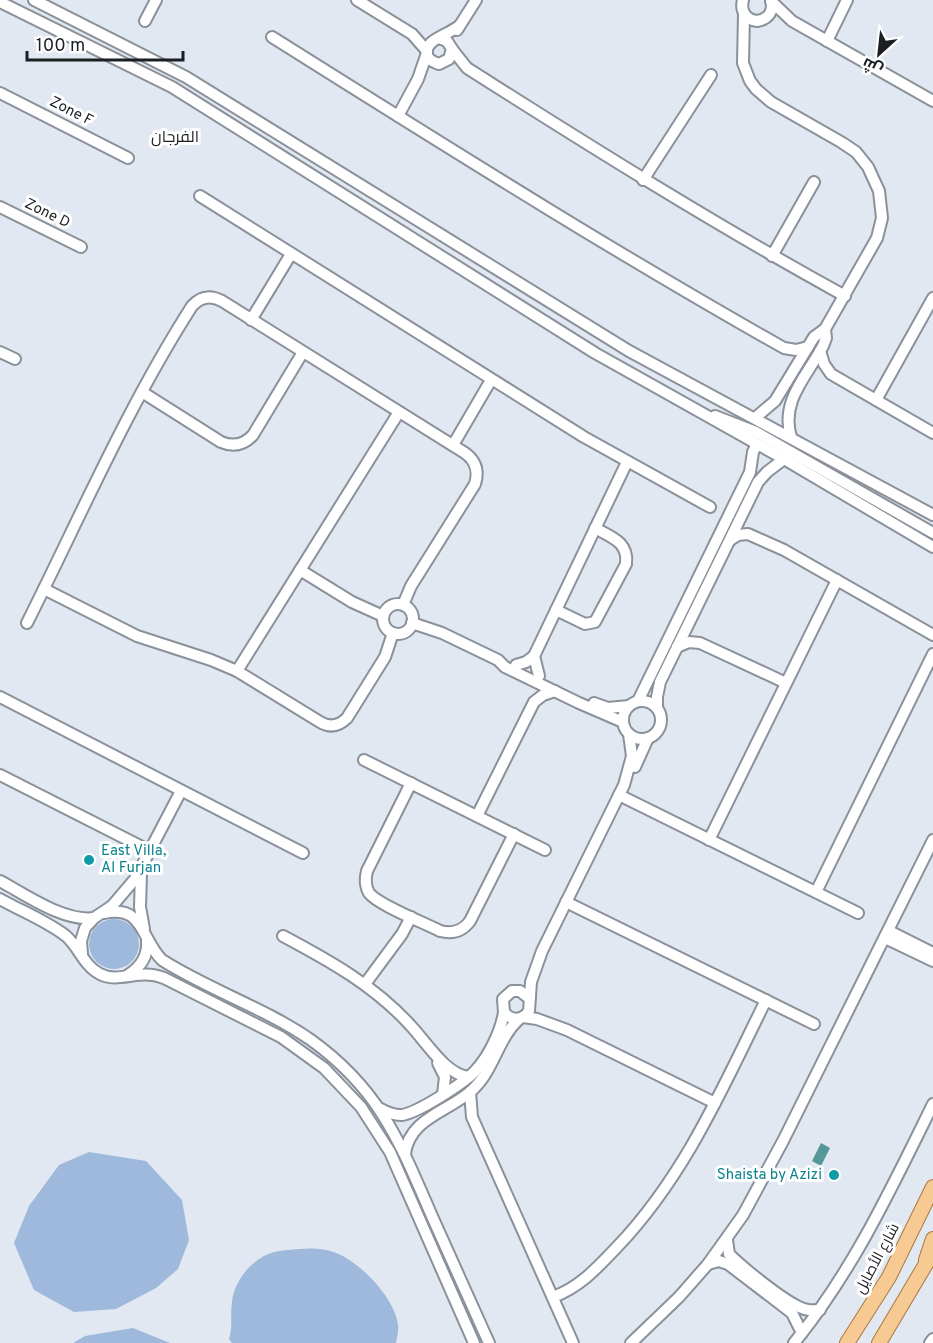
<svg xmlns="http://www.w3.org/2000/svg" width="933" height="1343" viewBox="0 0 933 1343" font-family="Overpass,Cairo,sans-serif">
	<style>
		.green { fill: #9eb9db }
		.water { fill: #559899 }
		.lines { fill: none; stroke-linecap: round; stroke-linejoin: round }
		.minor-casing { stroke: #8a919a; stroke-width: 14 }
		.major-casing { stroke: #a7773d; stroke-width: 16 }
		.minor { stroke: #fff; stroke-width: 10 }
		.major { stroke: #f7ca94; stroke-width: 14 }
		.culture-dot { fill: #0f9aa8; stroke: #fff; stroke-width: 2 }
		.labels { text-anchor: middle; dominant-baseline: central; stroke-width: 6; stroke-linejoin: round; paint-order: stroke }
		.street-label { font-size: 15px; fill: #1c1f22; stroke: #fff }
		.culture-label { font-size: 15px; fill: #0d838f; stroke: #fff; text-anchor: start }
		.neighbourhood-label { font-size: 16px; fill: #1c1f22; stroke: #fff }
	</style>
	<rect width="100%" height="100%" fill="#e1e8f2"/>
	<g class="green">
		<circle cx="114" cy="944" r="25"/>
		<path d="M89,1152l57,9 36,39 7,40 -11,29 -22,19 -40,21 -42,3 -40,-22 -20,-47 15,-37 30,-41z"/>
		<path d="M299,1249c13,-1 25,-1 37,4 24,9 59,45 62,72 1,5 -1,12 -2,18h-164l-3,-4c4,-12 1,-24 3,-37 2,-21 19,-42 39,-49 9,-3 19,-3 28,-4z"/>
		<path d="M133,1328l37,15h-97l12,-7z"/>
	</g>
	<path class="water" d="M821,1143l9,5 -9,18 -9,-5z"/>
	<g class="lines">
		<defs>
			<g id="minor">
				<path d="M34,0l152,77 443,274 304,164"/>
				<path d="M357,0l55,34 15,17"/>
				<path d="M743,0c-3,11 3,20 14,21 12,-2 17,-10 14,-21"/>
				<path d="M771,1l21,20 141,80"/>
				<path d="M0,2l172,85 423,266 189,106 149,88"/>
				<path d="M744,14l-1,49 7,18 6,8 15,13 70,40 15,10 12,15 11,24 3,27 -5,20 -52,91 1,9 -3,8c-16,30 -43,55 -32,91"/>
				<path d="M145,21l11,-21"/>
				<path d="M457,30l19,-30"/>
				<path d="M272,37c169,106 338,213 512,311l12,2 12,-3"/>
				<path d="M439,38l8,3 5,8 -3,10 -10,5c-5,-2 -10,-3 -12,-9 -4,-15 21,-20 32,-29"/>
				<path d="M827,41l20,-41"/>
				<path d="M452,49l15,19c124,79 249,157 378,228"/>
				<path d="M0,93l128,65"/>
				<path d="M398,116l20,-37 9,-26"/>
				<path d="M643,180l68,-105"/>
				<path d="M200,196l384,241 126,70"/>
				<path d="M0,207l81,40"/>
				<path d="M772,256l42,-74"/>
				<path d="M251,320l40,-66"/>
				<path d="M820,351l4,13 7,10 102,59"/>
				<path d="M0,352l15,7"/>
				<path d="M142,392l79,50c12,5 23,3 32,-7l50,-83"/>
				<path d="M876,400l57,-102"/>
				<path d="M715,416l41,16 177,101"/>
				<path d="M755,418l20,-17 39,-64 11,-8"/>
				<path d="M453,445l38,-65"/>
				<path d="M730,540l8,-5 10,-1 36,16 149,85"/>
				<path d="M300,570l52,32 31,14"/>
				<path d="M44,589l93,47 74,24 26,11 83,51c10,6 19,4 27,-4l38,-61 8,-24"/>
				<circle cx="398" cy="619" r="15"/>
				<path d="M556,610l29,14 10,-2 31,-58c3,-22 -15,-27 -31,-36"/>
				<path d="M27,623c53,-106 101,-217 165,-317 9,-10 19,-11 30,-5l243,152c11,8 14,18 10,31l-64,102 -8,19"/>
				<path d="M412,623l30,10 56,27 7,7 74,36 44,19"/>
				<path d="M677,647l12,-5 11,1 86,40"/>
				<path d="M534,656l5,20"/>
				<path d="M516,665l10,-3 8,-6 93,-194"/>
				<path d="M237,671l162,-259"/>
				<path d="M0,697l303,156"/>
				<circle cx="642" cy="720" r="19"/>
				<path d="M638,701l112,-229 3,-20 4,-8"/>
				<path d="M594,703l14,5 21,-2"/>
				<path d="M657,708v-11l3,-15 98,-200 9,-10 17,-13"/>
				<path d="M364,760l181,90"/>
				<path d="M635,767l13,-29"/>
				<path d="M0,775l150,76"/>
				<path d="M411,783l-44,88c-2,8 -2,15 2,22 9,12 56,30 71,38 12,3 22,1 30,-10l44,-87"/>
				<path d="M619,795l239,118"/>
				<path d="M477,816l57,-114 9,-7 12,-4"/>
				<path d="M709,840l128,-260"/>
				<path d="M141,873l-1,34 4,22"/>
				<path d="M0,881c26,14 64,41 94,37"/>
				<path d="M816,892l117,-238"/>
				<path d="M0,899c21,12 47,22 66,37 13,11 18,30 34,38 19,10 39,-6 64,4l117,59 43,31 37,39 29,45 84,191"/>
				<path d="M566,902l248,122"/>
				<path d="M104,913c40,-9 37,27 58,47 47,30 103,48 149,80 68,49 88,100 120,174 19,43 39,86 58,129"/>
				<path d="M889,931l44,22"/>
				<path d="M283,936c47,25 92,50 128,90 16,17 35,49 58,51"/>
				<path d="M885,938l48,23"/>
				<path d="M82,954l-1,-13 4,-13 9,-10 18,-12 23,-27 46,-88"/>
				<path d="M128,975c13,-8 20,-19 19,-34"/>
				<path d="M365,984l37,-50 9,-17"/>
				<path d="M530,999l-10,-8h-8l-9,8 1,13c7,9 18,9 25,-1l2,-29 11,-31 82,-166 8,-29 -3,-22"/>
				<path d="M523,1017l14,2 30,11 148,73"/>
				<path d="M438,1063l7,14 -2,17"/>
				<path d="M470,1092l2,25 101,226"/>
				<path d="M379,1108c7,4 14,7 22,7 15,-1 65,-33 75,-45 13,-14 25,-39 28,-58"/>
				<path d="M405,1154c4,-35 42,-42 65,-62 24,-20 27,-53 49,-73"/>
				<path d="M727,1240l2,14c14,14 50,43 68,52 7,4 15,5 23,4"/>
				<path d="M708,1264l11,-3 9,3 64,49 10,20"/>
				<path d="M553,1297c27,-10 44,-29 64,-50 68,-71 106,-160 149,-247"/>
				<path d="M631,1343l48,-46 29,-33 35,-49 40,-74 150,-301"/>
				<path d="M794,1343c59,-72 98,-156 139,-239"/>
				<path d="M930,1343l3,-4"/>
			</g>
			<g id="major">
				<path d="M926,1260l7,-21"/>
				<path d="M847,1343l42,-66 44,-90"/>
				<path d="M879,1343l54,-91"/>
			</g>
		</defs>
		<use href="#minor" class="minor-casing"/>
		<use href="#major" class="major-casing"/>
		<use href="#minor" class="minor"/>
		<use href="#major" class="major"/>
	</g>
	<g class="culture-dot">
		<circle cx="89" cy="860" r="6"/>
		<circle cx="834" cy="1175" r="6"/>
	</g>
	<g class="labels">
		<g class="street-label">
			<text transform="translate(71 112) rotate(27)">Zone F</text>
			<text transform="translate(47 214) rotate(26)">Zone D</text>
			<text transform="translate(878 1259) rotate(-62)">شارع الأصايل</text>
		</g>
		<g class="culture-label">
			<text x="101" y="851">East Villa,<tspan x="101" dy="17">Al Furjan</tspan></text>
			<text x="822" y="1175" text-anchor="end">Shaista by Azizi</text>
		</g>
		<g class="neighbourhood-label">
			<text x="175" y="138">الفرجان</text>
		</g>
	</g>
	<g transform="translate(879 54) rotate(207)" stroke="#ffffff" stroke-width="4.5" paint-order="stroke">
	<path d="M0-4.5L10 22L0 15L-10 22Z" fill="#1c1f22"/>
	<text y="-9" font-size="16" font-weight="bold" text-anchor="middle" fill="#1c1f22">ش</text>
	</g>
	<path d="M27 51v9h156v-9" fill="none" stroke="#1c1f22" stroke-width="3"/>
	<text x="36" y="51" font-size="18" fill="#1c1f22" stroke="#ffffff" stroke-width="4.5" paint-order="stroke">100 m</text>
</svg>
